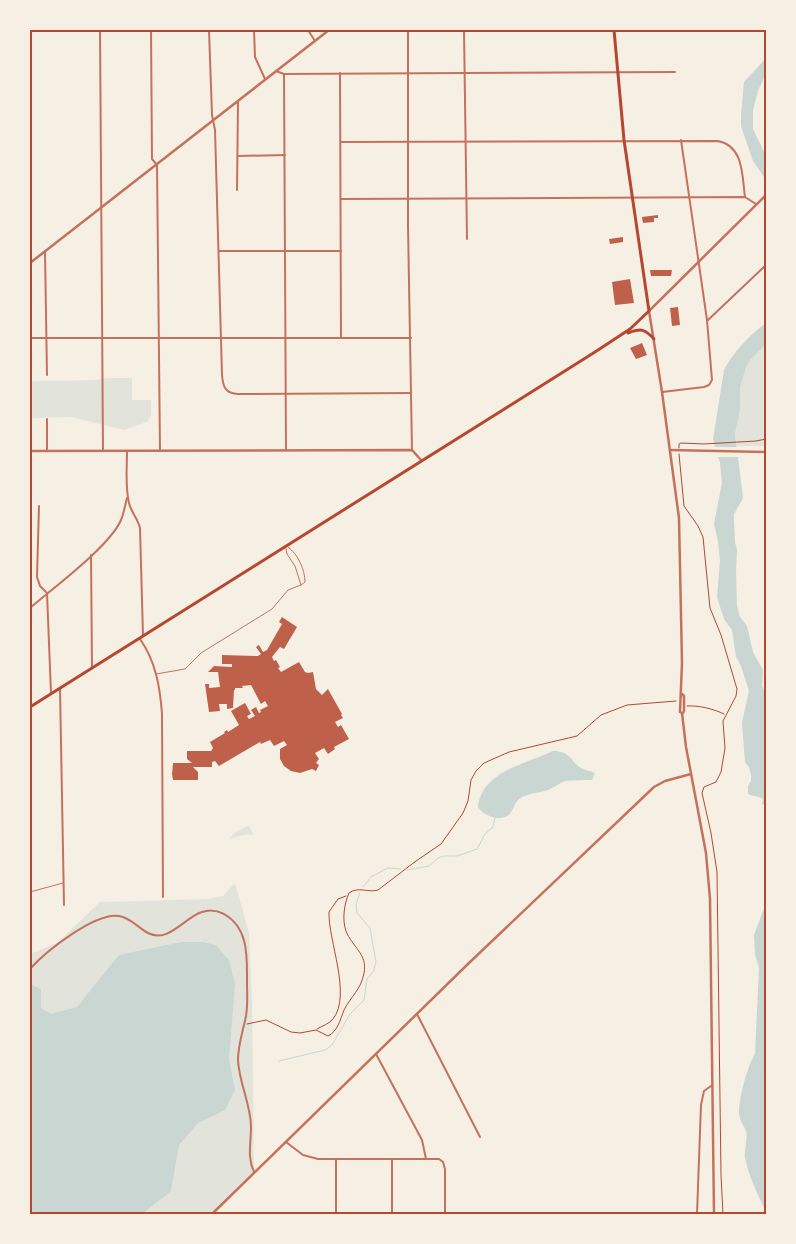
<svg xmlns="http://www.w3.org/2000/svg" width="796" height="1244" viewBox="0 0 796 1244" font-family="'Archivo Narrow',sans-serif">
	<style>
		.green { fill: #e2e4dc }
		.water { fill: #c9d6d2 }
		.pier { fill: #f6efe4 }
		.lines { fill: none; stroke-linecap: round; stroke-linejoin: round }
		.stream { stroke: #c9d6d2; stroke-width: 1 }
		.building { fill: #bf614a }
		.path { stroke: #b5482f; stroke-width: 1 }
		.service { stroke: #c5725c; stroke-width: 1 }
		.minor { stroke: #c5725c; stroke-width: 2 }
		.tertiary { stroke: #c5725c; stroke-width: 2.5 }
		.primary { stroke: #b5482f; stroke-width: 3 }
		.neatline { fill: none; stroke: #b5482f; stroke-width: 2 }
	</style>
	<rect width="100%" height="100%" fill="#f6efe4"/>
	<g class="green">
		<path d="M766,344v102h-29l-2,-12 5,-24v-22l6,-21 5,-8z"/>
		<path d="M106,378h26v22h19v15l-4,7 -23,8 -53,-13 -41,1v-37l67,-1z"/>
		<path d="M247,826l3,1 3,8 -6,-1 -17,5 3,-5z"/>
		<path d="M235,883l14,50 3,71 2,168 -42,42h-182v-260l27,-11 43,-41 107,-3 16,-3z"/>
	</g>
	<g class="water">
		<path d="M766,58v15l-8,18 -5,19v19l13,27v24l-13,-19 -12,-35v-11l3,-33z"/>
		<path d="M766,323v21l-15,15 -5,8 -6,21v22l-5,24 8,64 -9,16v7l1,21 2,8 -1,21 1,34 3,12 7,9 6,26 10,18 -1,16 4,8v112l-4,-2 1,-5c-4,-3 -10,-3 -15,-5v-8l3,-5v-6l-2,-8 -4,-5 -3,-40 7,-31 -8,-25 -5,-9 -4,-27 -8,-11 -7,-22 3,-36 -2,-20 -4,-17 8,-41 -2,-20 -7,-23 11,-70c10,-19 25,-34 42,-47z"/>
		<path d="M553,751c19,0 17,12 30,18 4,2 8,2 12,4l-3,7c-9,0 -18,0 -27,1 -6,2 -11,7 -17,9 -9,3 -18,3 -26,7 -9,5 -8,17 -17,20 -10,3 -22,-2 -27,-10 4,-36 48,-43 75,-56z"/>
		<path d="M766,903v309c-8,-17 -17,-35 -21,-54 -1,-8 3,-19 1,-27 -2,-6 -6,-9 -7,-18 0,-15 8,-46 16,-59l4,-86 -4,-14 -1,-19z"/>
		<path d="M181,942h22l13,3 13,15 6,24 -6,75 6,31 -10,20 -27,13 -19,22 -8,46 -29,23h-99l-12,-3 -1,-1v-226l11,5v19l10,6 26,-7 42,-52z"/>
	</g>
	<path class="pier" d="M712,447h28v10h-25z"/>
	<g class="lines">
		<g class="stream">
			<path d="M407,870l22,-4 9,-8 6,-2h13l20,-7 8,-15 8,-7 2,-10"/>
			<path d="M363,887l8,-10 17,-9 13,1"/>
			<path d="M279,1061l46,-11 7,-5 18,-31 14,-14 3,-21 7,-9 2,-8 -6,-34 -13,-15 -1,-9 4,-12"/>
		</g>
	</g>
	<g class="building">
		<path d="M658,215v3h-4v4l-11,1 -1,-6z"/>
		<path d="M623,237v5l-13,2 -1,-5z"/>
		<path d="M650,270h22l-1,6h-20z"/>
		<path d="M630,279l4,24 -19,2 -3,-23z"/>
		<path d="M678,307l2,18 -8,1 -2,-18z"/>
		<path d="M642,343l5,12 -11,4 -6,-11z"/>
		<path d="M282,617l15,10 -13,22 -4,-2 -8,10 2,4 2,-1 4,7 -2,1 3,4 18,-10 6,10 3,1 5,-1 3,17 6,6 6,-6 14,25 -1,1 2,3 -8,4 3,5 3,-2 8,14 -15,8 1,2 -7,5 -4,-6 -9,5 4,6 -3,4 3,2 -3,6 -4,-2 -12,4 -9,-2 -7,-5 -4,-7v-10l7,-4 -3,-4 -10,5 -4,-6 -9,4 -1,-2 -41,24 -4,-5 -3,1v5h-19l5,5v8h-25l-1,-6 1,-11h19l-5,-4v-8h24l2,-3 -3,-6 15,-9 -1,-1 3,-2 1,2 11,-7 -8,-14 14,-8 6,11 -4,2 2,3 6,-3 -4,-6 5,-3 3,6 2,-1 -1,-2 8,-4 -3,-5 -4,3 -10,-19 -9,1 1,2h-8v2h-1l-1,18 -6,1v-5h-8l1,7 -11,1 -4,-28h4v4l11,-1 -2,-15h-10l6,-6 18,1v-3h-10v-9l36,1 3,-2 -5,-7 3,-2 4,7 4,-2 15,-26 -3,-2z"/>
	</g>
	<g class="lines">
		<g class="path">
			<path d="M679,448v-4l2,-1 23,1 52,-3 10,-2"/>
			<path d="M679,454l5,52 14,20 5,11 7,71 11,27 16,54 -1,7 -13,25 2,27 -4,24 -5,10 -12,5 -2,6 9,40 6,39 4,303 2,39"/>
			<path d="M687,706c11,-1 27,3 37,8"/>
			<path d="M247,1024l19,-4 25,12 9,1 16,-3 12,6c10,-5 12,-16 16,-26 7,-14 17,-20 20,-37 4,-19 -12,-26 -18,-42 -4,-11 -2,-27 3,-38 9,-7 19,0 29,-3l38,-29 25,-17 22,-31 5,-12 3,-21 5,-9 8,-8 25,-11 68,-16 24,-21 26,-10 49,-4"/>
			<path d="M317,1029c5,-3 12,-5 16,-10 19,-24 -5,-79 -4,-107l9,-13 8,-3"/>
		</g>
		<g class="service">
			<path d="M286,548l1,6 8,12 6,19"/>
			<path d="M156,674l29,-5 16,-16 71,-44 16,-19 13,-5 4,-3c0,-12 -7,-28 -17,-35"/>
			<path d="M30,892l33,-9"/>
		</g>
		<g class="minor">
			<path d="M100,30l3,420"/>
			<path d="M151,30l1,129 5,6 3,286"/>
			<path d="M209,30l3,85 3,15 7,245c1,12 3,18 16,19l173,-1"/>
			<path d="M254,30l1,27 10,22"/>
			<path d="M308,30l7,11"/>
			<path d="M408,30v196l4,224"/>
			<path d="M464,30l3,209"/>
			<path d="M276,71l8,3 391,-2"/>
			<path d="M340,73l1,265"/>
			<path d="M284,74l2,375"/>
			<path d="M341,142l377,-1c26,5 24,35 27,56"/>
			<path d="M238,156l47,-1"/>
			<path d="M237,190l1,-88"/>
			<path d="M341,199l404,-2 11,7"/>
			<path d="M219,251h122"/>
			<path d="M45,252l2,123"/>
			<path d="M708,320l58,-55"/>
			<path d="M30,338h381"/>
			<path d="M662,392l42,-5 5,-2 3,-5 -5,-60 -26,-180"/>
			<path d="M47,451v-32"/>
			<path d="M127,451c0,17 -2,36 2,52 2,9 9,16 11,25l3,108"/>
			<path d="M39,506l-2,71 3,9 7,7 4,100"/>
			<path d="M91,555l1,113"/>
			<path d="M30,608c23,-20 80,-62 91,-88 3,-7 4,-15 6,-22"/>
			<path d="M140,639c16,23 20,48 22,75l1,183"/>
			<path d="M60,689l4,216"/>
			<path d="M30,969c15,-17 65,-57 89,-53 12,2 18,11 29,17 28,14 44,-36 76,-19 25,14 23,43 23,68 0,11 1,22 -1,34 -3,15 -8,29 -8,44 1,23 13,45 13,67 0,17 -4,30 3,45"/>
			<path d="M417,1014l63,123"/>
			<path d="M376,1054l46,86 4,19"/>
			<path d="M286,1142l17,13 15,4h121l4,3 2,7v45"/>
			<path d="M336,1159v55"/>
			<path d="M392,1214v-54"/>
			<path d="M697,1214l4,-109 3,-14 7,-5"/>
		</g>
		<g class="tertiary">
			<path d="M30,263l299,-233"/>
			<path d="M670,450l96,2"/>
			<path d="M30,451l382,-1 9,10"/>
			<path d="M682,694l2,2v15l-1,2"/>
			<path d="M212,1214l258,-252 184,-175 11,-6 26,-7"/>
			<path d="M714,1214l-4,-315 -4,-46 -20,-106 -4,-34 -2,-1 2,-49 -3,-145 -17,-126 -13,-81 117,-116"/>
		</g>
		<g class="primary">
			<path d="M628,333c13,-5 17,-4 26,6"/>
			<path d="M30,707l565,-355 35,-23 19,-18 -25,-171 -10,-110"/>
		</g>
	</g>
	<rect width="796" height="1244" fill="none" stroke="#f6efe4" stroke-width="62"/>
	<rect x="31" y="31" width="734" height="1182" class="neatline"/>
</svg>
